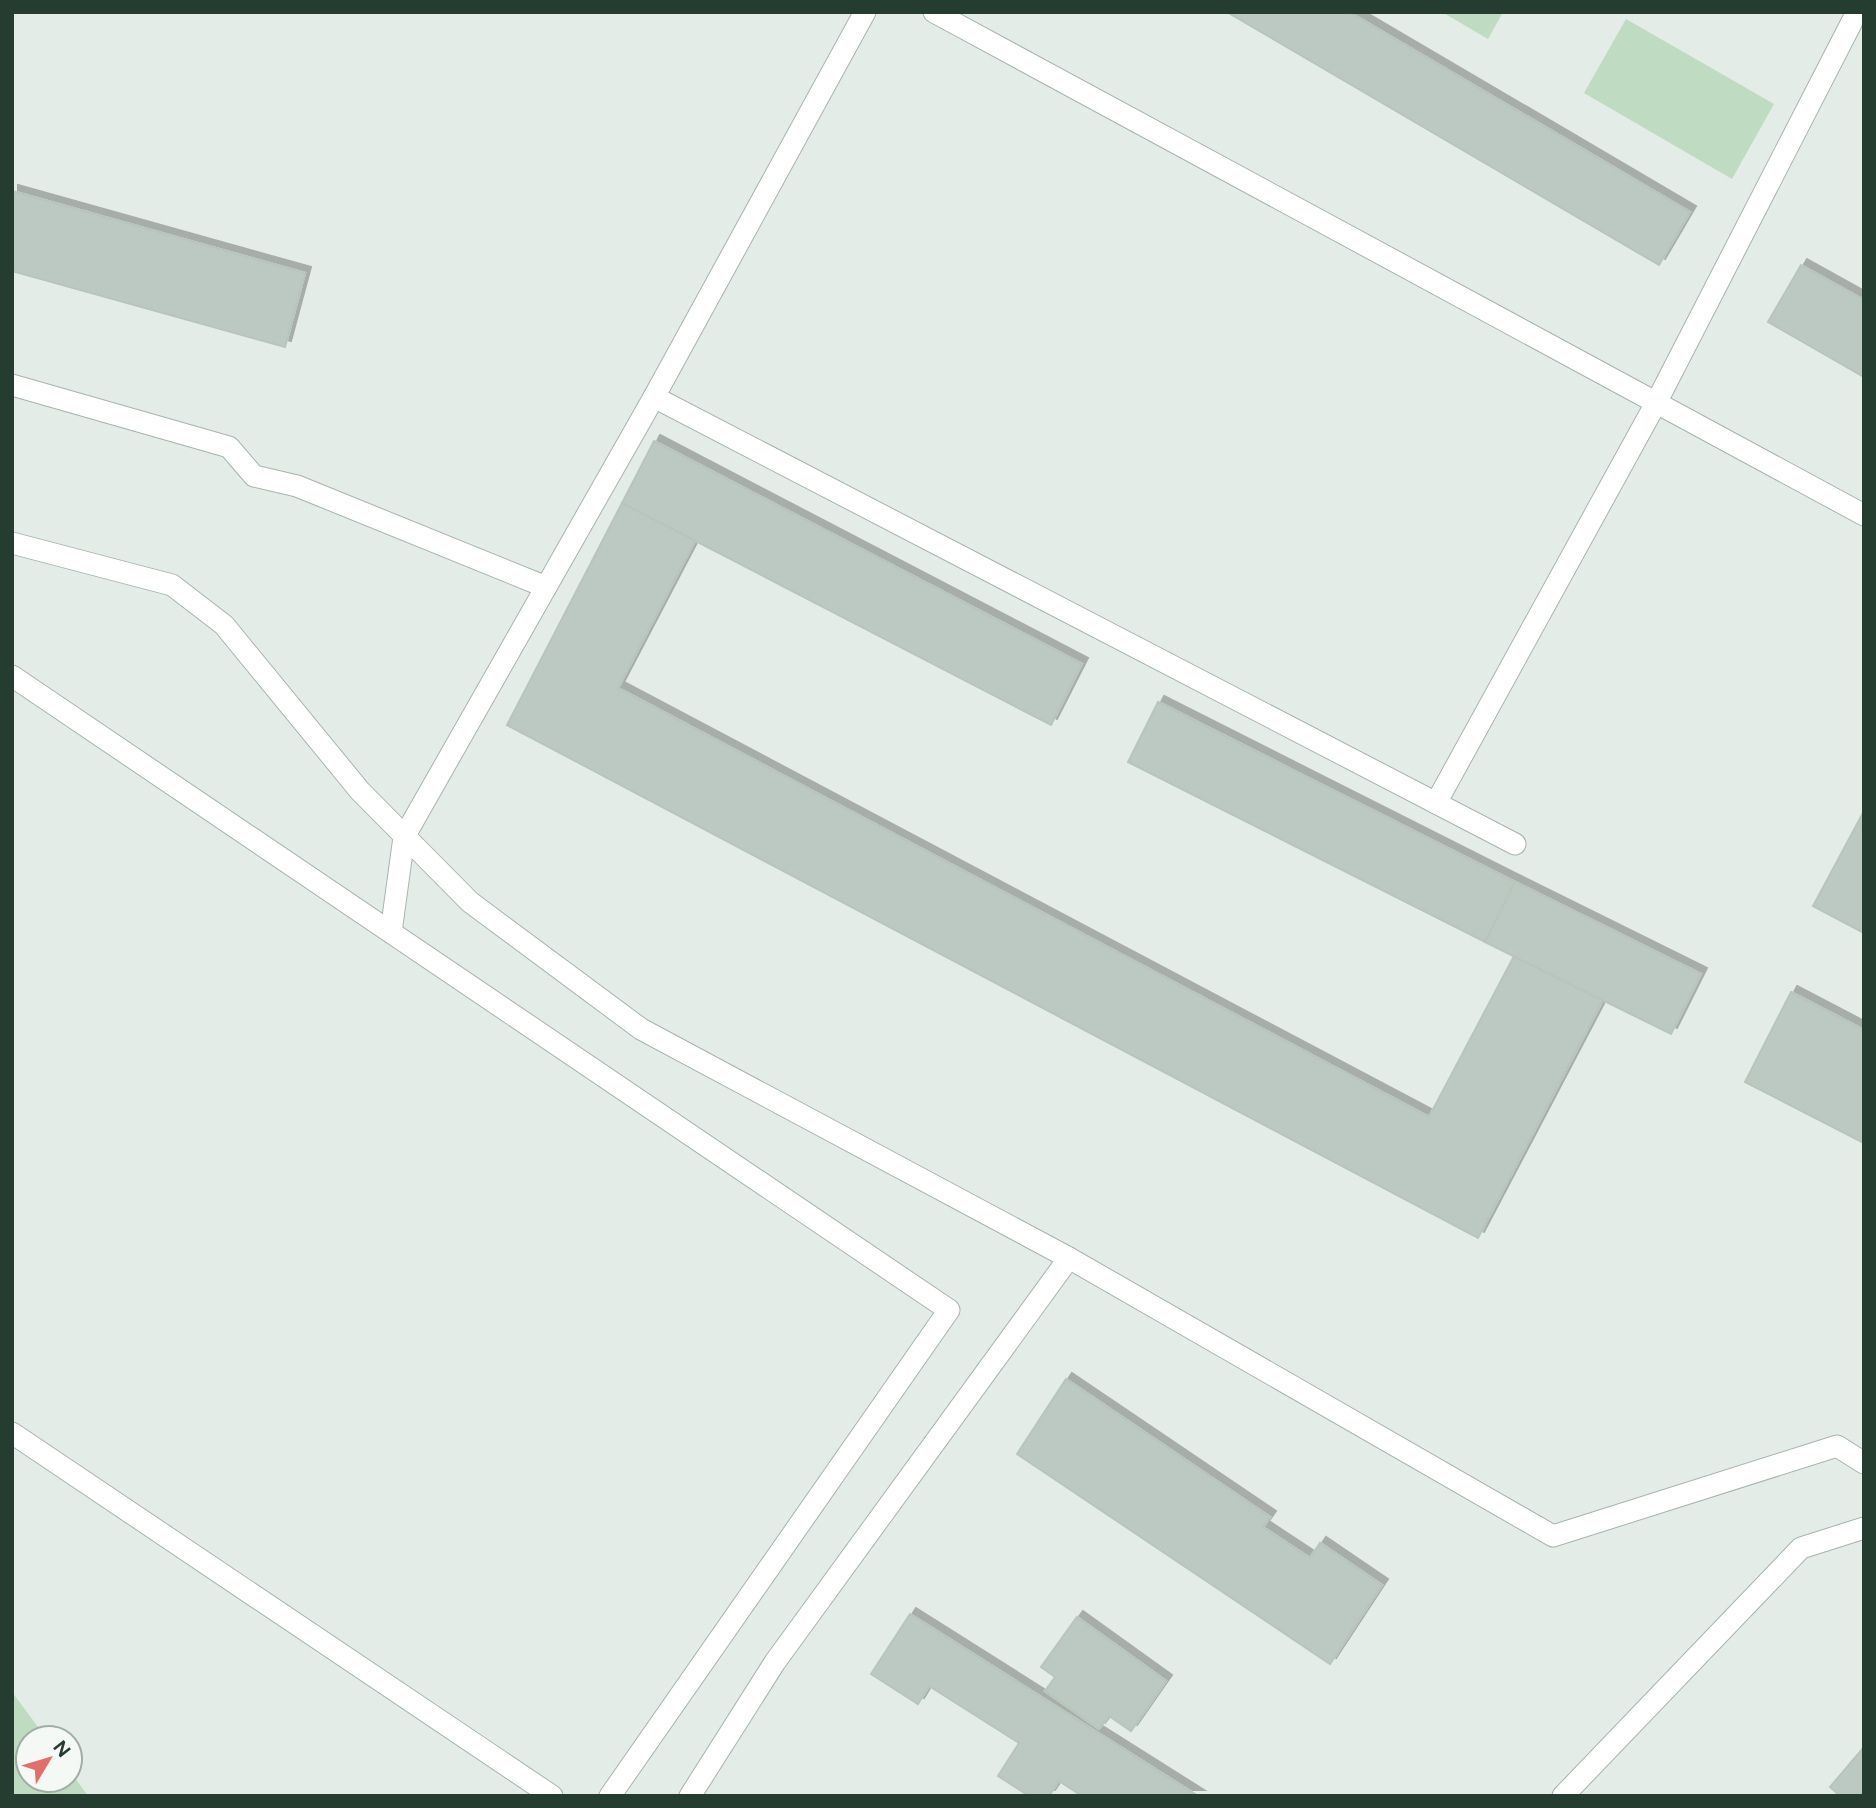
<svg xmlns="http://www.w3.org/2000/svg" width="1876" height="1808" viewBox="0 0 1876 1808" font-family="Figtree,sans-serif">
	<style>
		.green { fill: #bfdbc1 }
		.building { fill: #bcc9c2; stroke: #b7c5bc; stroke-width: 2; filter: url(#shadow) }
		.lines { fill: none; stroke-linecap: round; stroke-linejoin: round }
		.service-casing { stroke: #a7b4ad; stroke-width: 23 }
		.service { stroke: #fff; stroke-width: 21 }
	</style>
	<defs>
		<filter id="shadow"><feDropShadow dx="6" dy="-6" stdDeviation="0" flood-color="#0004"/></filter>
	</defs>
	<rect width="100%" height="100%" fill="#e4ece7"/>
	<g class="green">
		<path d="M1442,12h61l-15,27z"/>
		<path d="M1626,19l148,85 -42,75 -148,-86z"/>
		<path d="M12,1692l34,46h-18v42h42v-9l18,25h-76z"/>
	</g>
	<g class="building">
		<path d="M1227,12h122l341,200 -31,53z"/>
		<path d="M12,191l293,82 -20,74 -273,-76z"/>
		<path d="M1801,265l63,35v77l-96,-55z"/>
		<path d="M654,441l428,223 -31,61 -429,-222z"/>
		<path d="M622,503l73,38 -77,147 811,429 85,-161 89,44 -125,238 -971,-513z"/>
		<path d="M1158,702l357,180 -30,60 -357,-180z"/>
		<path d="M1864,811v122l-51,-27z"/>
		<path d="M1515,882l186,92 -30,60 -186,-92z"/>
		<path d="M1791,992l73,38v113l-119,-61z"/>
		<path d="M1066,1379l204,138 -7,10 47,31 10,-15 62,42 -52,79 -313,-210z"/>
		<path d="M910,1614l288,182h-116l-23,-15 -10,15h-20l-31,-20 21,-33 -90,-57 -11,18 -47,-30z"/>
		<path d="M1077,1617l89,64 -35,50 -22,-15 -10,13 -54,-38 10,-14 -14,-10z"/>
		<path d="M1864,1747v49h-24l-10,-9z"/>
	</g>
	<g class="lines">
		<defs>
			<g id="service">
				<path d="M934,12l930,503"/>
				<path d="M12,385l217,62 25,29 43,10 249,101"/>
				<path d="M654,397l861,447"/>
				<path d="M12,543l160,42 52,40 136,166 110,111 171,127 428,229 484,278 284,-90 27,17"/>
				<path d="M12,676l937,634 -339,486"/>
				<path d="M1436,803l220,-400 201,-391"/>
				<path d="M391,932l13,-95 250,-440 211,-385"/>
				<path d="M12,1433l540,363"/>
				<path d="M690,1796l85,-134 294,-404"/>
				<path d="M1563,1796l238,-248 63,-20"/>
			</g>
		</defs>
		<use href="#service" class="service-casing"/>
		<use href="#service" class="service"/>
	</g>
	<rect width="1876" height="1808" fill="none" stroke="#253c31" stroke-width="28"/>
	<g transform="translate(49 1759) rotate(52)"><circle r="33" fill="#f4f9f5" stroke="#a1ada7" stroke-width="2"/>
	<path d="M0-5L12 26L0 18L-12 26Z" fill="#e36f6a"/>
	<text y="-10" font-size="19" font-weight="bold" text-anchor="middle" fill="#253c31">N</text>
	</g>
</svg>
